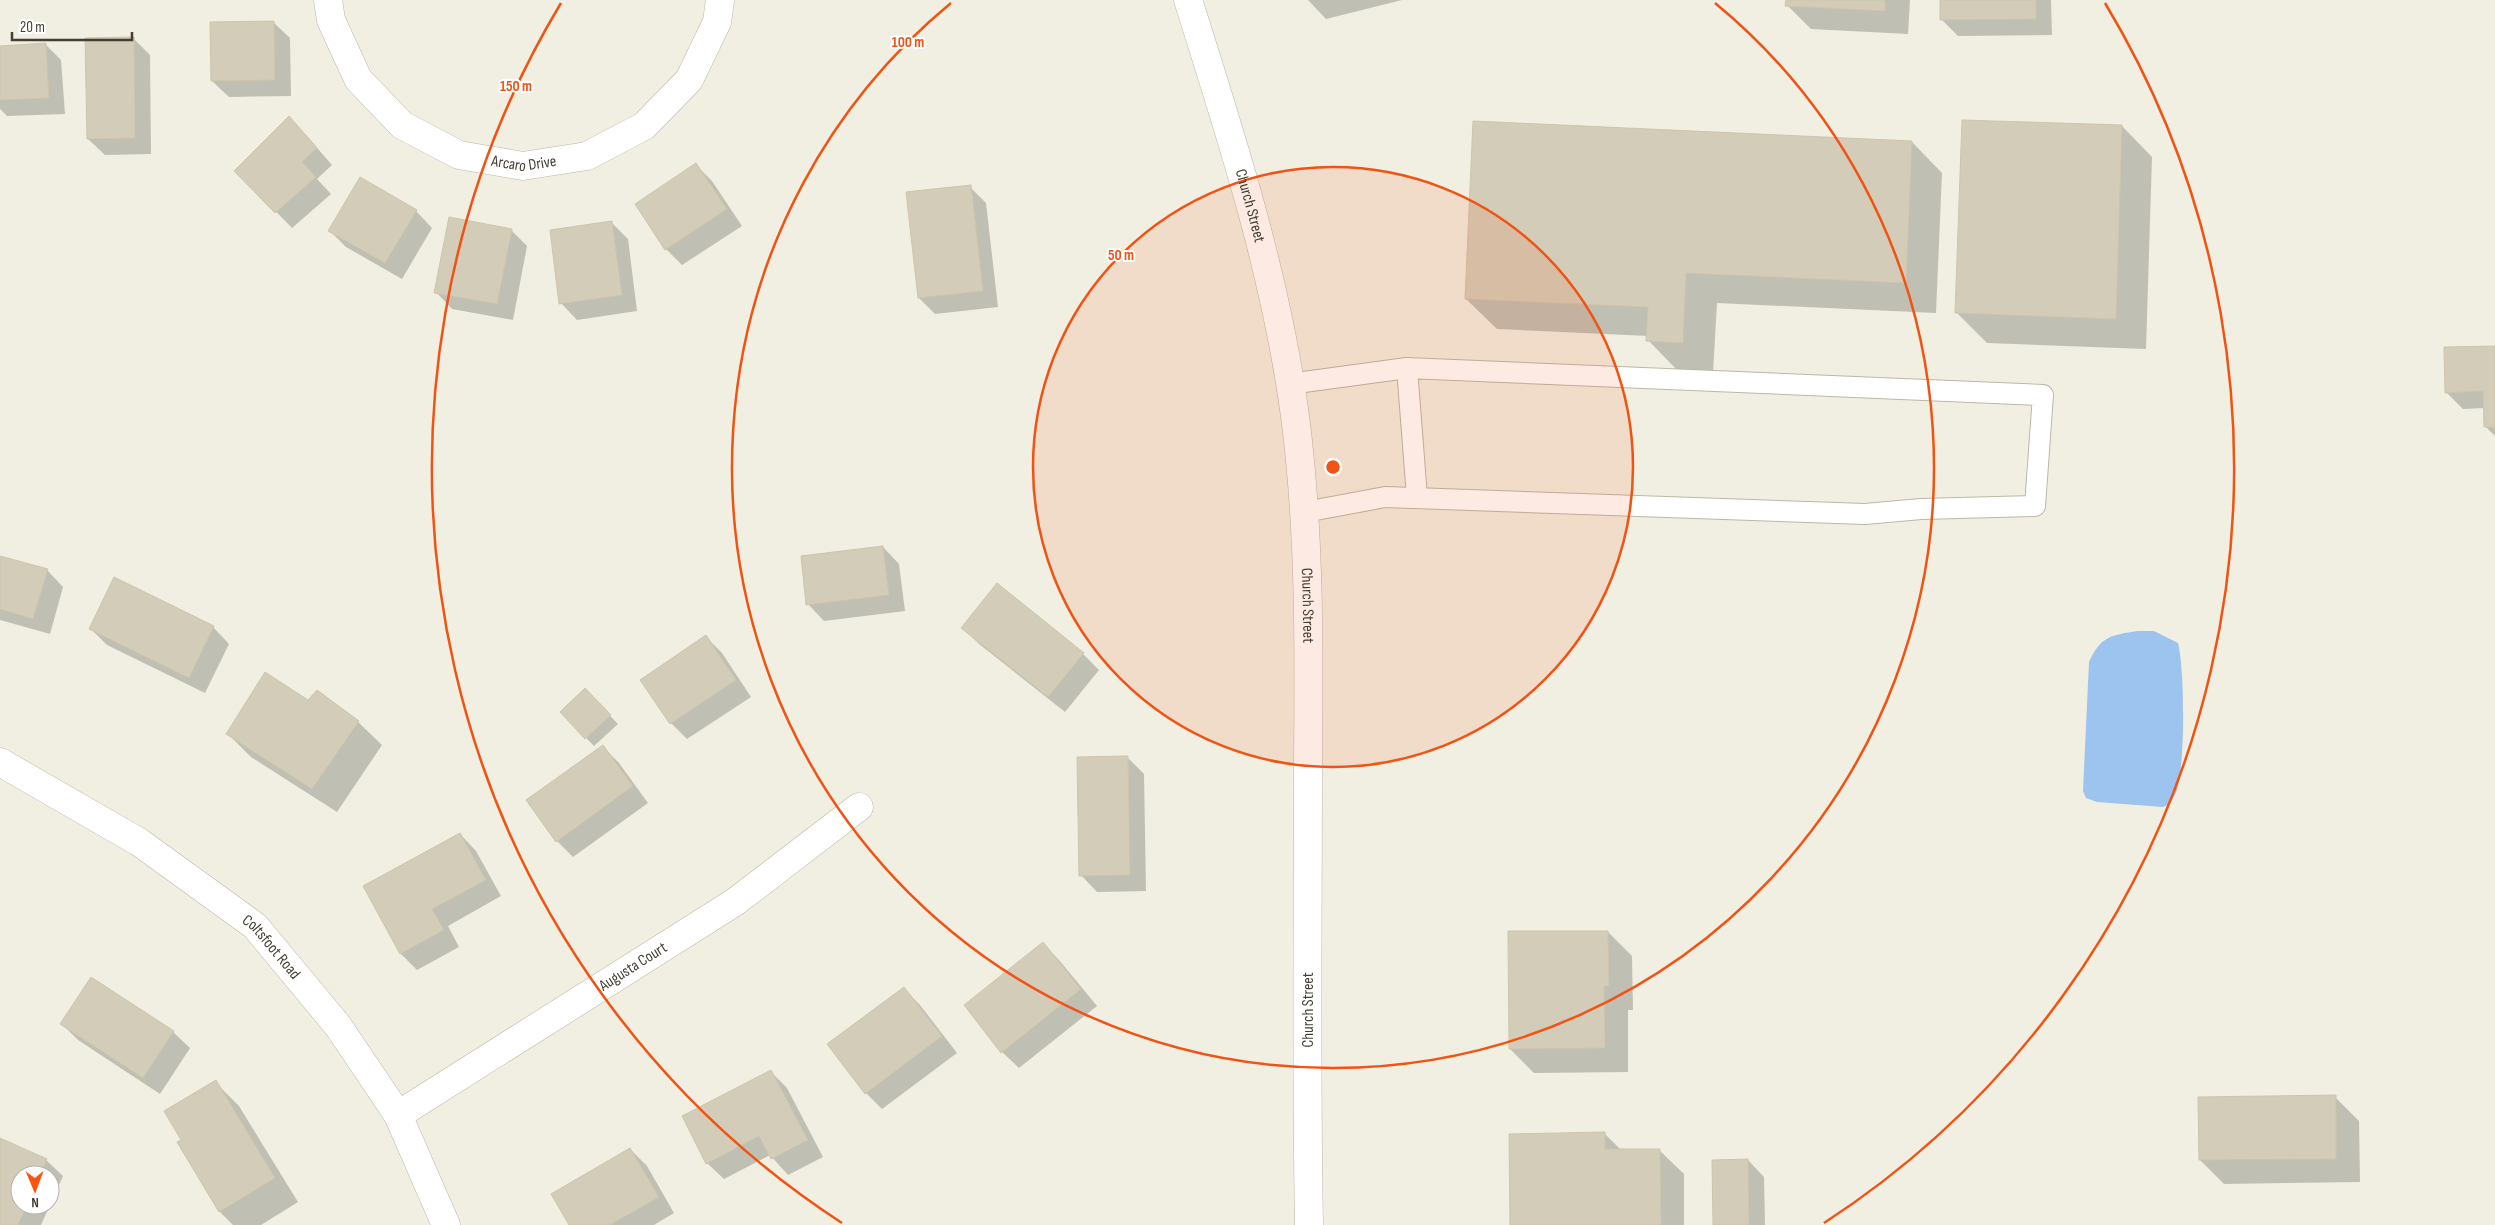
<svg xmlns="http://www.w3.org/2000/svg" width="2495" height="1225" viewBox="0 0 2495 1225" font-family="'Sofia Sans Condensed',sans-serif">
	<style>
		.water { fill: #9dc3ef }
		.shadow { fill: #0003; fill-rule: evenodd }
		.building { fill: #d3ccb8; stroke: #cdc5ab }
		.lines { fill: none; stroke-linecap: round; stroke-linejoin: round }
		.service-casing { stroke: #bcb8a5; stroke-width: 22 }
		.minor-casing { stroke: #bcb8a5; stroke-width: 29 }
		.tertiary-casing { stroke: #bcb8a5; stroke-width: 29 }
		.service { stroke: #fff; stroke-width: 20 }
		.minor { stroke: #fff; stroke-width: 28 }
		.tertiary { stroke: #fff; stroke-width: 28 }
		.ring { fill: none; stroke: #f05313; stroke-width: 2.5 }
		.labels { text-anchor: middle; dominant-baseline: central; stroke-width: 4; stroke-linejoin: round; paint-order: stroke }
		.street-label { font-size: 16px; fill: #433f33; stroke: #fff }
		.centre { fill: #f05313; stroke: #fff; stroke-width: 2.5 }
		.ring-label { font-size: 15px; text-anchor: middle; font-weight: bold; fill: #f05313; stroke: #fff; stroke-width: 4; stroke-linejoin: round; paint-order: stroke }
	</style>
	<rect width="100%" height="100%" fill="#f1efe2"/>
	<path class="water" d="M2138,631h16l24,12c7,28 7,121 -1,147 -2,5 -5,10 -7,14l-7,3 -66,-5 -11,-4 -3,-7 6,-129c12,-26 22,-27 49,-31z"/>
	<g class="shadow">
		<path d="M1308,0h94l-76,19z"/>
		<path d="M1787,0h123l-2,34 -97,-5 -24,-24z"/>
		<path d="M1941,0h110l1,35 -94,1 -16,-16z"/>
		<path d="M273,22l17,16 1,58 -62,1 -17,-16z"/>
		<path d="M133,38l17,17 1,99 -46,1 -17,-16z"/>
		<path d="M45,44l16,16 4,54 -58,2 -7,-7v-62z"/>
		<path d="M2122,126l30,31 -6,192 -159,-6 -31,-31z"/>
		<path d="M305,134l27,31 -15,14 14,15 -39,34 -56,-57z"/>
		<path d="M1912,142l30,31 -6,140 -219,-10 -4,70 -35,-2 -30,-31v-4l-151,-7 -31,-30z"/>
		<path d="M696,165l16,16 30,45 -60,39 -16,-16z"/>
		<path d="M970,187l16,16 12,104 -63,7 -16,-16z"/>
		<path d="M416,211l16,17 -30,51 -56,-32 -16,-16z"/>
		<path d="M612,223l16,16 9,72 -60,9 -16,-17z"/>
		<path d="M511,230l16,16 -14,74 -61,-11 -16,-17z"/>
		<path d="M2495,347v89l-9,-9 -1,-19 -22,1 -17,-17z"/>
		<path d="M883,547l16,17 6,47 -81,10 -16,-17z"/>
		<path d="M0,557l47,13 16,17 -13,47 -50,-14z"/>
		<path d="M213,627l16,17 -24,49 -98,-48 -17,-17z"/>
		<path d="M963,628l120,26 16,16 -34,42 -86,-68z"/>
		<path d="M706,637l16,16 29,44 -64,42 -16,-16z"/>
		<path d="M593,698l25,26 -24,22 -33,-34z"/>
		<path d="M309,702l49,20 24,23 -45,67 -86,-55 -24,-24z"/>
		<path d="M603,747l16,16 29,40 -75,54 -16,-16z"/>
		<path d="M1128,758l16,16 2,117 -49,1 -16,-17z"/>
		<path d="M460,834l16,17 25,45 -53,30 11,21 -42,23 -16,-16 -37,-68z"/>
		<path d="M1608,932l24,24 1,54h-5v62l-94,1 -24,-24z"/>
		<path d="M1043,944l16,16 38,46 -78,62 -17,-16z"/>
		<path d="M91,978l82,54 17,16 -30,46 -82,-54 -16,-16z"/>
		<path d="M904,989l16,16 37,48 -75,56 -16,-16z"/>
		<path d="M771,1072l16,16 36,69 -35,18 -18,-20 -46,24 -17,-16z"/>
		<path d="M215,1082l24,24 59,96 -37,23h-28l-13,-13 -42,-69 5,-3z"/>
		<path d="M2335,1097l24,24 1,61 -136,2 -24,-24z"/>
		<path d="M1604,1133l17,17h38l25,24v51h-172z"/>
		<path d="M0,1139l46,21 17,16 -22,49h-41zM20,1175h30v30h-30z"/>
		<path d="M630,1149l17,17 27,47 -20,12h-84z"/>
		<path d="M1748,1160l16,17 1,48h-51z"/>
	</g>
	<g class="building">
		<path d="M1786,0h99v11l-100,-5z"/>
		<path d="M1940,0h96v19l-96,1z"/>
		<path d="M274,21l1,59 -64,1 -1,-59z"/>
		<path d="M134,37l1,101 -48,1 -2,-101z"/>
		<path d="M46,43l3,55 -49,2v-54z"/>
		<path d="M289,116l28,32 -15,14 14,15 -41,36 -41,-42z"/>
		<path d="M1962,120l160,5 -6,194 -161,-6z"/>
		<path d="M1473,121l439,20 -6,142 -220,-10 -3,70 -37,-2 2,-34 -183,-8z"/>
		<path d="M696,163l31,46 -62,41 -30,-46z"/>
		<path d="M360,177l57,33 -32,53 -57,-32z"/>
		<path d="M971,185l12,106 -65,7 -12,-106z"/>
		<path d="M449,217l63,12 -15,75 -63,-11z"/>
		<path d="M612,221l10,74 -63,9 -9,-74z"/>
		<path d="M2495,346v81h-11l-1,-36 -38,2 -1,-46z"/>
		<path d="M883,546l6,49 -83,10 -5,-49z"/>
		<path d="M0,556l48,13 -15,50 -33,-10z"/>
		<path d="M114,577l100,49 -25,52 -100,-49z"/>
		<path d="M997,583l87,70 -36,44 -87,-69z"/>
		<path d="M706,635l30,45 -66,44 -30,-44z"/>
		<path d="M265,672l43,28 9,-10 42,31 -47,68 -86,-55z"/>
		<path d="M585,688l26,27 -26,24 -25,-27z"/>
		<path d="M603,745l30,41 -77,56 -30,-42z"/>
		<path d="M1128,756l2,119 -51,1 -2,-119z"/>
		<path d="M460,833l26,47 -54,29 12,21 -44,24 -37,-68z"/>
		<path d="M1508,931h100l1,55h-5l1,62 -96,1z"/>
		<path d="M1043,942l38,47 -80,64 -37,-48z"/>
		<path d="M91,977l83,54 -31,47 -83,-54z"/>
		<path d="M904,987l38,49 -77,58 -38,-50z"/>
		<path d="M771,1070l37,70 -37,19 -12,-23 -53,28 -24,-48z"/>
		<path d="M216,1080l59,98 -56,34 -42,-70 4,-2 -17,-29z"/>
		<path d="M2336,1095v64l-137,1 -1,-63z"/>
		<path d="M1605,1132v17h55l1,76h-151l-1,-91z"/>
		<path d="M0,1138l47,21 -7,16h-20v30h7l-9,20h-18z"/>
		<path d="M630,1148l29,49 -49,28h-41l-18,-31z"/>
		<path d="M1748,1159l1,66h-36l-1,-65z"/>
	</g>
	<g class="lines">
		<defs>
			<g id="service">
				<path d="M1289,384l118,-16"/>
				<path d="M1305,512l80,-15 480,17 56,-5 114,-3 8,-111 -636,-27 10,129"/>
			</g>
			<g id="minor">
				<path id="s1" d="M328,0l3,20 27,59 44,46 57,30 64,11 64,-10 57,-30 45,-46 28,-58 3,-22"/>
				<path id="s2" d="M0,762l139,80 116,84 83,100 60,89 48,110"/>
				<path id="s3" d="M398,1115l337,-213 124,-95"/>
			</g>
			<g id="tertiary">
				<path id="s4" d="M1188,0c43,136 88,274 107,416 15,115 14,232 13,348 0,154 -2,307 1,461"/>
			</g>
		</defs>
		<use href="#service" class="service-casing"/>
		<use href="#minor" class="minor-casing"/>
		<use href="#tertiary" class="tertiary-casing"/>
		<use href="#service" class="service"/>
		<use href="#minor" class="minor"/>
		<use href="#tertiary" class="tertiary"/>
	</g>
	<circle cx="1333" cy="467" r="300" fill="#f05313" fill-opacity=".12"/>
	<g class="ring">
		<circle cx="1333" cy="467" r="300"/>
		<path d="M1715 3A601 601 0 1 1 951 3"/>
		<path d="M842 1223A901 901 0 0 1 561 3M2105 3A901 901 0 0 1 1824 1223"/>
	</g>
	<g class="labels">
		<g class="street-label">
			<text stroke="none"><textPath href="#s1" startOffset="279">Arcaro Drive</textPath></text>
			<text stroke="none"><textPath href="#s4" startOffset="215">Church Street</textPath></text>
			<text stroke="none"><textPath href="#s4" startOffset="620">Church Street</textPath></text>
			<text stroke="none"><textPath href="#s2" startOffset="330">Coltsfoot Road</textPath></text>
			<text stroke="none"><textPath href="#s3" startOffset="278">Augusta Court</textPath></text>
			<text transform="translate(1308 1010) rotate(-90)">Church Street</text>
		</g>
	</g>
	<circle cx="1333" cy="467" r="8" class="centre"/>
	<g class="ring-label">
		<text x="908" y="47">100 m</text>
		<text x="516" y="91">150 m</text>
		<text x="1121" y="260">50 m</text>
	</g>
	<g transform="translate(35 1190) rotate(179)"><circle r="24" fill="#ffffff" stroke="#b4b2ad"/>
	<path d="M0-4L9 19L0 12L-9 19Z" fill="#f95411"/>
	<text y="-8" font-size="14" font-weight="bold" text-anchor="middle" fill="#433f33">N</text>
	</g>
	<path d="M12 32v8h120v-8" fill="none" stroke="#433f33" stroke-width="2.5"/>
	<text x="20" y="32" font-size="15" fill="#433f33" stroke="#ffffff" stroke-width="4" paint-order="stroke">20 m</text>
</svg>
